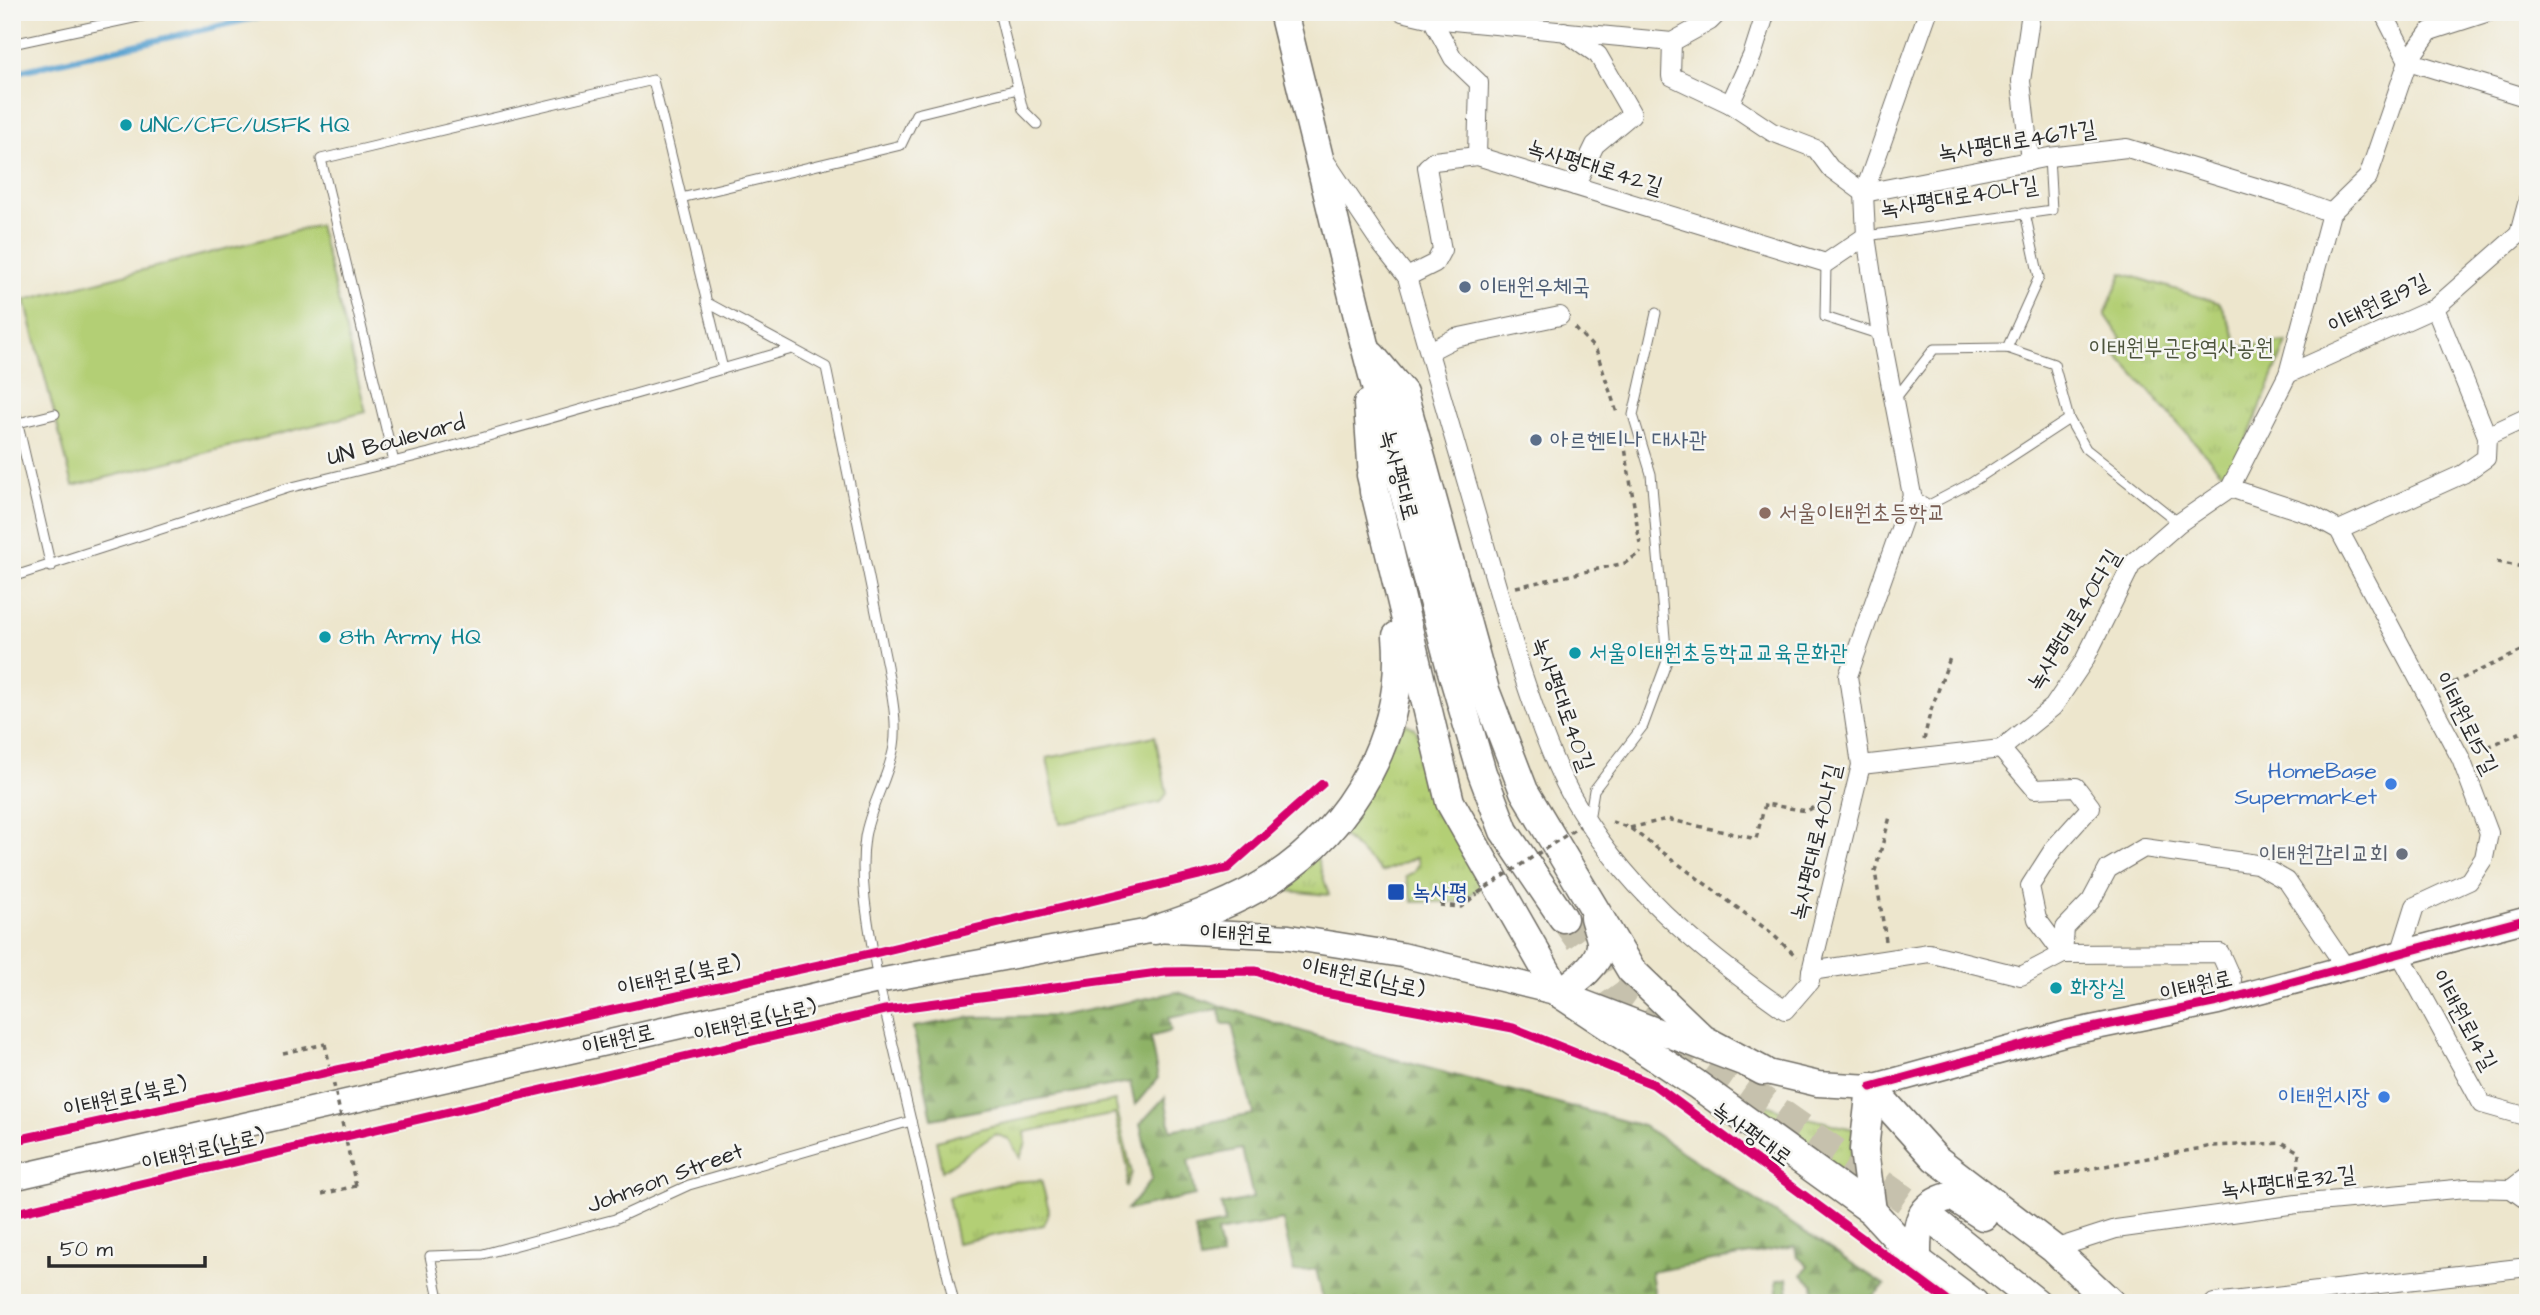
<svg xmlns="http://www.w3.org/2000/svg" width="2540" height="1315" viewBox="0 0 2540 1315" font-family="'Architects Daughter','Poor Story',sans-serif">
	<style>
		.grass { fill: url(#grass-tufts); stroke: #6f7d50; stroke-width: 2 }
		.forest { fill: url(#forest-firs); stroke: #5c6e48; stroke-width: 2 }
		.pitch { fill: #b3cf74; stroke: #6f7d50; stroke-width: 2 }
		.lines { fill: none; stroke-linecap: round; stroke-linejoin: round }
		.stream { stroke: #59a2d0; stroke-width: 6 }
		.primary-tunnel { stroke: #c6c1ad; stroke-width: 28; stroke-dasharray: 28 14; stroke-linecap: butt }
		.service-casing { stroke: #6f6c64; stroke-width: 11 }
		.minor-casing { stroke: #6f6c64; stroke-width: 20 }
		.secondary-casing { stroke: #6f6c64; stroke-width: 27 }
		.primary-casing { stroke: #6f6c64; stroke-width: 31 }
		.path { stroke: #6f6c64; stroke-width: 3.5; stroke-dasharray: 5 5; stroke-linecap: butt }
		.service { stroke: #fff; stroke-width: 9 }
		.minor { stroke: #fff; stroke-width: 18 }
		.secondary { stroke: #fff; stroke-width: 24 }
		.primary { stroke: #fff; stroke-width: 28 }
		.path-bridge { stroke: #6f6c64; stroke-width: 3.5; stroke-dasharray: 5 5; stroke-linecap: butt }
		.cycleway-casing { stroke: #f6f6f2; stroke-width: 13 }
		.cycleway { stroke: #d6006c; stroke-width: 9 }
		.culture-dot { fill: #0f9aa8; stroke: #f6f6f2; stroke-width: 2.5 }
		.service-dot { fill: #5c6f8a; stroke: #f6f6f2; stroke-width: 2.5 }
		.education-dot { fill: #8d6e63; stroke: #f6f6f2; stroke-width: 2.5 }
		.shop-dot { fill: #3f7fe0; stroke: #f6f6f2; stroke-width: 2.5 }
		.worship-dot { fill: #6b7280; stroke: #f6f6f2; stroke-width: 2.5 }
		.transit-dot { fill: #1a4fb4; stroke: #f6f6f2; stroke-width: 2.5 }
		.labels { text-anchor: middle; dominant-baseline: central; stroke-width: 5; stroke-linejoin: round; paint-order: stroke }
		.culture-label { font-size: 23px; fill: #0d838f; stroke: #f6f6f2; text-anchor: start }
		.street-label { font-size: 23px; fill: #2b2b2b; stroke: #f6f6f2 }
		.service-label { font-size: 23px; fill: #4e5e75; stroke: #f6f6f2; text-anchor: start }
		.park-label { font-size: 23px; fill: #4d543d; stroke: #f6f6f2 }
		.education-label { font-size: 23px; fill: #785e54; stroke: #f6f6f2; text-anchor: start }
		.shop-label { font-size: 23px; fill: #366cbe; stroke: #f6f6f2; text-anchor: end }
		.worship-label { font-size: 23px; fill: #5b616d; stroke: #f6f6f2; text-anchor: end }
		.transit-label { font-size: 23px; fill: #164399; stroke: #f6f6f2; text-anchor: start }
	</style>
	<defs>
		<pattern id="grass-tufts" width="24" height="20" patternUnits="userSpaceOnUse" patternTransform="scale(1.75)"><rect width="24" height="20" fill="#b3cf74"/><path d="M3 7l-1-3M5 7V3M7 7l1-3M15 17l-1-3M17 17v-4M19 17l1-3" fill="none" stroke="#9ab265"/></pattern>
		<pattern id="forest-firs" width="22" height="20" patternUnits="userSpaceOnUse" patternTransform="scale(1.75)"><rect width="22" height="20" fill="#8eb266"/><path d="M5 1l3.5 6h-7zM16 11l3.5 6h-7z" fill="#749154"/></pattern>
	</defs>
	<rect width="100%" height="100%" fill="#f6f6f2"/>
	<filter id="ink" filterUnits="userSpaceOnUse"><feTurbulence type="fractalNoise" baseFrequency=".0143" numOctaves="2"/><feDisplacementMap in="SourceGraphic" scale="14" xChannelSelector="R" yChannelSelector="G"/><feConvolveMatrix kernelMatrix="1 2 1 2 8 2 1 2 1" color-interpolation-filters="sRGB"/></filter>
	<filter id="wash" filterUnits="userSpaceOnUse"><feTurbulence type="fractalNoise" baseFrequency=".00686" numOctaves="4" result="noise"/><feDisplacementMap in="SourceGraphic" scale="28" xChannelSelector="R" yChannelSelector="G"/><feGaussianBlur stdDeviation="1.57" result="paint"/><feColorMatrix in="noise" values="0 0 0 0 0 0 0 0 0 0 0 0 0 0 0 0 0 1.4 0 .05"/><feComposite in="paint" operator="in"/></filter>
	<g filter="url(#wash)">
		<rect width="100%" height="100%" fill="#ede6cd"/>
		<g class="grass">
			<path d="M2122,273l98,30 20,44 47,-5 -49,120 -15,12 -109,-122 7,-14 -16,-24z"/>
			<path d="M1406,724l9,4 70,157 -26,17h-46l-7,-26 8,-4 5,-8 -2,-7 -35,15 -44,-41 63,-104z"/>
			<path d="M1313,845l16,50 -51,-5z"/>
			<path d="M1728,1091l60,22 65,16 -2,33 5,20z"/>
			<path d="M1115,1101l17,72 -6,15 2,-19 -13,-55 -90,18 1,11 -6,15 -11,-19 -14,-5 -53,37 -6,-30 55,-15z"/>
			<path d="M1041,1180l8,30 -5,15 -87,18 -9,-46 62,-15z"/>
		</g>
		<g class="forest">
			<path d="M1177,992l191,60 275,74 242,159 -20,18h-50l-2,-19 -11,-9 6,-10 -11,-8 -2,-11 -144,26 5,31h-332l-8,-34 -22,3 -11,-52 -66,12 5,25 -22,4 -5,-32 30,-6 -4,-18 32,-7 -11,-49 -54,11 7,35 -68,15 25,-31 -12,-55 25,-27 6,33 82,-16 -21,-90h-10l-3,-15 -51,9 3,13 -21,6 8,41 -23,27 -5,-23 -198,37 -19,-92 58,-10 88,-1z"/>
			<path d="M1787,1278l3,25h-12l-2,-22z"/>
		</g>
		<g class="pitch">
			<path d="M319,225l47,187 -293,74 -48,-186z"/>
			<path d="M1155,736l12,57 -6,9 -101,22 -13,-66z"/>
		</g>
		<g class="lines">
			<path class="stream" d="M12,73l268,-61"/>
		</g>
	</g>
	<g filter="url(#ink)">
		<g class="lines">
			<path class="primary-tunnel" d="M1563,918l59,83 309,217"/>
			<defs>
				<g id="service">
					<path d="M999,12l24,98 14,14"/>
					<path d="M12,44l149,-32"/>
					<path d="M681,198l220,-53 15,-31 102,-25"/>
					<path d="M1866,236l186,-26 -3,-53"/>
					<path d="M1826,263l-1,54 56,18"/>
					<path d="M706,302l120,65 61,299c4,25 11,55 7,80 -5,31 -24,60 -29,91 -7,46 6,99 13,144l76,322"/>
					<path d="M2007,348l32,-71 -14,-64"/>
					<path d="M12,398l39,169"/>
					<path d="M1895,399l39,-50 73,-1 47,16 15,55 17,30 93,74"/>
					<path d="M18,423l37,-9"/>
					<path d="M394,462l-73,-303 332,-79 70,289"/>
					<path d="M1912,495l17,10 42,-22 98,-64"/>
					<path d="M12,577l276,-89 141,-35 363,-104"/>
					<path d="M1585,815l5,-1 4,-24 49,-64 24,-65 -16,-187 -18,-59 23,-102"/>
					<path d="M440,1303l-10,-47 53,-2 132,-35 74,-34 222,-64"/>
				</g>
				<g id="minor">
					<path d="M1402,12l30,7 240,23 38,-21 9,-9"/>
					<path d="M2383,12l25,49"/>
					<path d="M1432,19l21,39 26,25 -2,73"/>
					<path d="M1564,31l34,24 34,59 -37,31 -20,41"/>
					<path d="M1672,42l-1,34 59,28 42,28 44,17 14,19 34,25 185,-36 78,-9 162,49 42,16"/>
					<path d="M2408,61l120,37"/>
					<path d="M1730,104l22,-48 14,-44"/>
					<path d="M2030,161l-9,-80 10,-69"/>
					<path d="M1326,162l55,82 26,33 114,392c14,42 28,85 49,124 52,93 129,157 215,217l25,-29 1,-10 118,-18 92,23 42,-22 157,-1 12,27 -14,22"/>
					<path d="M1407,277l28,-14 7,-13 -15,-83 7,-6 43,-5 349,107 40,-27"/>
					<path d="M1430,351l25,-13 105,-22"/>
					<path d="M2288,374l147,-66 84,-74 9,-34"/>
					<path d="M2487,436l41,-19"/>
					<path d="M2230,488l82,27 27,15 122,229 28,74 -5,25 -15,23 -54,25 -15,48 82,150 46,13"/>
					<path d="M2339,530l124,-56 23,-16 1,-22 -52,-128"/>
					<path d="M2001,749l34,40 41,-2 15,20 -36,40 -25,39 7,33 26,35 2,-26 26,-27 17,-32 36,-21 113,16 30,17 59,87"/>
					<path d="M1861,765l140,-16 52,-42 31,-46 48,-97 47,-41 51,-35 58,-114 43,-161 37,-36 40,-116 22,-30 59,-19"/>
					<path d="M1811,971l50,-206 -13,-89 64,-181 -31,-160 -15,-99 -2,-43 64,-181"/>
					<path d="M2511,1189l17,-13"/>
					<path d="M2054,1249l62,-20 181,-25 169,-16 45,1 17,12"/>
					<path d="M2214,1303l314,-36"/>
				</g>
				<path id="secondary" d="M12,1178l866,-197 277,-51 134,7 113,18 157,38 204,78 55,13 53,3 196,-54 151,-31 310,-83"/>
				<g id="primary">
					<path d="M1283,12l83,337 83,312 33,112 22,58 59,87"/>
					<path d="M1372,356l31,37 82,297 39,101 107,179 72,69 60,32"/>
					<path d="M1368,404l6,88"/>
					<path d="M1371,475l79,327 109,191 137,91 176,127 45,49 57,43"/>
					<path d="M1155,930c40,-13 81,-28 117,-51 81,-53 134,-146 125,-243"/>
					<path d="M1559,993c15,-11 39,-26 42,-47 1,-8 -5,-20 -7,-29"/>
					<path d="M1871,1087l64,71 119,91 57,54"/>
					<path d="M1871,1087l-7,63 8,61"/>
					<path d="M1931,1218l106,85"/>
					<path d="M1917,1260c0,-33 -2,-55 35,-64l31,20"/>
				</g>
			</defs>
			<use href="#service" class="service-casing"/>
			<use href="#minor" class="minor-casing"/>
			<use href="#secondary" class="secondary-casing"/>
			<use href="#primary" class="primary-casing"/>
			<g class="path">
				<path d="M1575,328l21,22 21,63"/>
				<path d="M1624,441l16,103"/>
				<path d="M2497,562l31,6"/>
				<path d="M1516,587l109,-24 16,-11"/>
				<path d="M2444,687l84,-39"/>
				<path d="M1924,740l6,-27 21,-58"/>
				<path d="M2479,751l49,-22"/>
				<path d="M1612,822l18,6 140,104 27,25"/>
				<path d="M1630,828l37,-9 89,20 9,-35 42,7 28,-16"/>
				<path d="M1440,905l21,2 16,-13"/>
				<path d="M1886,941l-11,-70 15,-54"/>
				<path d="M283,1053l42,-9"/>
				<path d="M2056,1175l157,-29 70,-3 16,9 -1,33"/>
				<path d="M322,1194l34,-8"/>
			</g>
			<use href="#service" class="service"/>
			<use href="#minor" class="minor"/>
			<use href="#secondary" class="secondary"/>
			<use href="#primary" class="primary"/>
			<g class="path-bridge">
				<path d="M1478,893l102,-67"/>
				<path d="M325,1044l31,142"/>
			</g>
			<defs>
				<g id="cycleway">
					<path d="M1871,1087l196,-54 151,-31 310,-83"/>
					<path d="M12,1141l862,-188 354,-85 94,-84"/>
					<path d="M12,1214l873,-204 280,-38 91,-1 58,20 199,37 140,56 297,219"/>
				</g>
			</defs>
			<use href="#cycleway" class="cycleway-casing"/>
			<use href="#cycleway" class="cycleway"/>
		</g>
	</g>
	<g class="culture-dot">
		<circle cx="126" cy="125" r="7"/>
		<circle cx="325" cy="637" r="7"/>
		<circle cx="1575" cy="653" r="7"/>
		<circle cx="2056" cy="988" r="7"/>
	</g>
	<g class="service-dot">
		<circle cx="1465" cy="287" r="7"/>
		<circle cx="1536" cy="440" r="7"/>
	</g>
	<circle class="education-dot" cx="1765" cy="513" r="7"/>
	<g class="shop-dot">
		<circle cx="2391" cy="784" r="7"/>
		<circle cx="2384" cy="1097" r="7"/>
	</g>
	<circle class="worship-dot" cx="2402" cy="854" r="7"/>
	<rect class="transit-dot" x="1387" y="883" width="18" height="18" rx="3.5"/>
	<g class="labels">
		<g class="culture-label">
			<text x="140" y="125">UNC/CFC/USFK HQ</text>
			<text x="339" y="637">8th Army HQ</text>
			<text x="1589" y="653">서울이태원초등학교교육문화관</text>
			<text x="2070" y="988">화장실</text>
		</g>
		<g class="street-label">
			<text transform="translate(2017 141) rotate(-9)">녹사평대로46가길</text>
			<text transform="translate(1595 167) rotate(17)">녹사평대로42길</text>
			<text transform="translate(1959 197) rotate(-9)">녹사평대로40나길</text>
			<text transform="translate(2378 304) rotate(-26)">이태원로19길</text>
			<text transform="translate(396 440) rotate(-15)">UN Boulevard</text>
			<text transform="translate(1399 475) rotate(75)">녹사평대로</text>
			<text transform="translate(2074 620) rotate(-59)">녹사평대로40다길</text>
			<text transform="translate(1563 704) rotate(70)">녹사평대로40길</text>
			<text transform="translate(2466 723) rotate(63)">이태원로15길</text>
			<text transform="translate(1816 842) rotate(-77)">녹사평대로40나길</text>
			<text transform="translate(1236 934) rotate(3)">이태원로</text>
			<text transform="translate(679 976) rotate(-12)">이태원로(북로)</text>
			<text transform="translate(1363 978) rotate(12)">이태원로(남로)</text>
			<text transform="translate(2196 986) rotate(-13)">이태원로</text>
			<text transform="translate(2464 1020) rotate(61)">이태원로14길</text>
			<text transform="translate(755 1021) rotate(-13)">이태원로(남로)</text>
			<text transform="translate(618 1040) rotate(-13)">이태원로</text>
			<text transform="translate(125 1097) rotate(-12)">이태원로(북로)</text>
			<text transform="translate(1752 1134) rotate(36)">녹사평대로</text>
			<text transform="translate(203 1150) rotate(-13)">이태원로(남로)</text>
			<text transform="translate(665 1178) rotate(-20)">Johnson Street</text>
			<text transform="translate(2288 1182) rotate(-7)">녹사평대로32길</text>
		</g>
		<g class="service-label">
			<text x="1479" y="287">이태원우체국</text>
			<text x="1550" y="440">아르헨티나 대사관</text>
		</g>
		<g class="park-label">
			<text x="2181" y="348">이태원부군당역사공원</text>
		</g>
		<g class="education-label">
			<text x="1779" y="513">서울이태원초등학교</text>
		</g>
		<g class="shop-label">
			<text x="2377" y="771">HomeBase<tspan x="2377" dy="26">Supermarket</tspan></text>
			<text x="2370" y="1097">이태원시장</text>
		</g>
		<g class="worship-label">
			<text x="2388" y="854">이태원감리교회</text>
		</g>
		<g class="transit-label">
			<text x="1412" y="892">녹사평</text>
		</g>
	</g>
	<rect width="2540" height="1315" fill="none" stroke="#f6f6f2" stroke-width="42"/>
	<path d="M49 1256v10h156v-10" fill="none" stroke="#2b2b2b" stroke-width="3.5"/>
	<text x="60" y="1256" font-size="21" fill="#2b2b2b" stroke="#f6f6f2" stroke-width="5" paint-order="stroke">50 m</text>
</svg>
